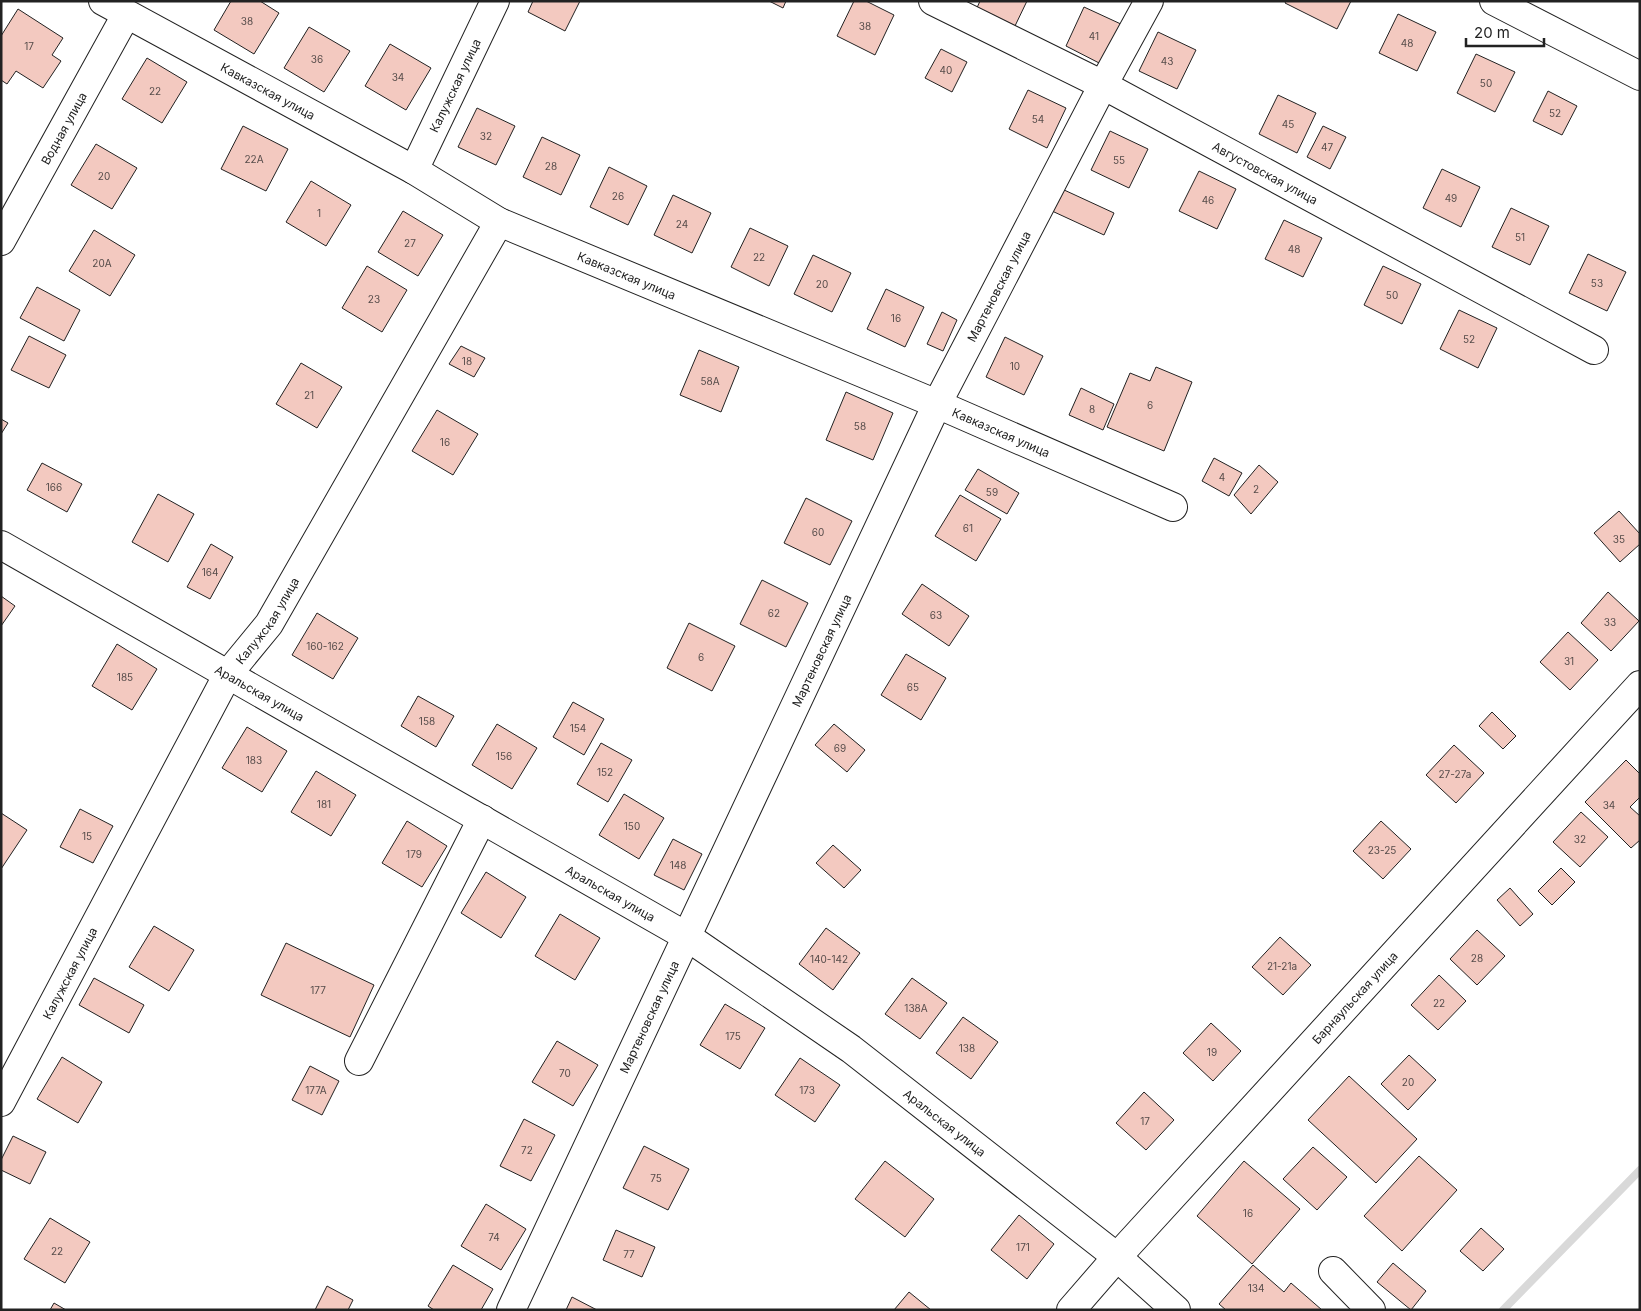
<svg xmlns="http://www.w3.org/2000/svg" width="1641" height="1311" viewBox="0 0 1641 1311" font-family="Inter,sans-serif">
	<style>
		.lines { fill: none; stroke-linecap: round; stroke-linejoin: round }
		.stream { stroke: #d9d9d9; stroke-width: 8 }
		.building { fill: #f3c9c0; stroke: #222 }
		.minor-casing { stroke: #222; stroke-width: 30 }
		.minor { stroke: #fff; stroke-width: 28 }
		.labels { text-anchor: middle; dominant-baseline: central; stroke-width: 4; stroke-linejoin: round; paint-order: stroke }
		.number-label { font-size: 10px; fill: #564c4a }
		.street-label { font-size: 12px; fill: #222; stroke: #fff }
	</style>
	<rect width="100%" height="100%" fill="#fff"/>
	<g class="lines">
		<path class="stream" d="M1503,1310l137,-140"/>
	</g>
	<g class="building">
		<path d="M231,1h29l19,12 -25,41 -40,-24z"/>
		<path d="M533,1h47l-15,30 -37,-19z"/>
		<path d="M769,1h17l-3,7z"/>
		<path d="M854,1h12l28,14 -19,40 -38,-19z"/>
		<path d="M980,1h47l-13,27 -38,-18z"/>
		<path d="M1286,1h65l-14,28 -52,-26z"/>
		<path d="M1084,7l39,18 -20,40 -37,-19z"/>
		<path d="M18,9l45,29 -11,17 9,6 -18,27 -27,-17 -9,13 -6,-4v-44z"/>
		<path d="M1398,14l38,18 -19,39 -38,-18z"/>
		<path d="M309,27l41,24 -26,41 -40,-24z"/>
		<path d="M1158,32l38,18 -19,39 -38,-18z"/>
		<path d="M390,44l41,24 -25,42 -41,-24z"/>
		<path d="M941,49l26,13 -15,30 -27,-14z"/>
		<path d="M1476,54l39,18 -20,40 -38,-19z"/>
		<path d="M147,58l40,24 -25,41 -40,-24z"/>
		<path d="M1028,90l38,18 -19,40 -38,-19z"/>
		<path d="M1548,91l29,15 -15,29 -29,-14z"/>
		<path d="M1278,95l38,18 -19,40 -38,-19z"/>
		<path d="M477,108l38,18 -19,39 -38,-18z"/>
		<path d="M243,126l45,23 -22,42 -45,-22z"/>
		<path d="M1323,126l23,11 -16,32 -23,-12z"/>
		<path d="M1110,131l38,18 -19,39 -38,-18z"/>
		<path d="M542,137l38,18 -19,40 -38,-18z"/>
		<path d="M96,144l41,24 -25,41 -41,-24z"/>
		<path d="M609,167l38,19 -19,39 -38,-18z"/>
		<path d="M1442,169l38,18 -19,40 -38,-19z"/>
		<path d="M1199,171l37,18 -19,40 -38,-18z"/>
		<path d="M311,181l40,24 -25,41 -40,-24z"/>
		<path d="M1062,189l52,24 -10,22 -52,-24z"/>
		<path d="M673,195l38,18 -19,40 -38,-18z"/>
		<path d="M1511,208l38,18 -19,39 -38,-18z"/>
		<path d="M403,211l40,24 -25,41 -40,-24z"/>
		<path d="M1284,220l38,18 -19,39 -38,-18z"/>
		<path d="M750,228l38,18 -19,40 -38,-19z"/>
		<path d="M94,230l41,25 -25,41 -41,-25z"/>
		<path d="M1588,254l38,18 -19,39 -38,-18z"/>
		<path d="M813,255l38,18 -19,39 -38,-18z"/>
		<path d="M367,266l40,24 -25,42 -40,-24z"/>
		<path d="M1383,266l38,18 -19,40 -38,-19z"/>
		<path d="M37,287l43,23 -16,31 -44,-23z"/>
		<path d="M886,289l38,18 -19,40 -38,-18z"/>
		<path d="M1459,310l38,18 -19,40 -38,-19z"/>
		<path d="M942,312l15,8 -14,31 -16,-7z"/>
		<path d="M29,336l37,19 -17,33 -38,-18z"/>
		<path d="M1005,337l38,19 -19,39 -38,-18z"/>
		<path d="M461,346l24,12 -11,19 -25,-13z"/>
		<path d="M699,350l40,17 -18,45 -41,-17z"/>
		<path d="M301,363l41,24 -25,41 -41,-24z"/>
		<path d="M1156,367l36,15 -28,69 -57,-24 23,-54 20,8z"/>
		<path d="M1081,388l33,16 -11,26 -34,-15z"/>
		<path d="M846,392l47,21 -20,47 -47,-20z"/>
		<path d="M437,410l41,24 -25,41 -41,-24z"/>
		<path d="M1,419l7,4 -7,11z"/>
		<path d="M1214,458l28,15 -13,23 -27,-15z"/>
		<path d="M42,463l40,21 -15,28 -40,-22z"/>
		<path d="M1259,465l19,17 -27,32 -17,-19z"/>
		<path d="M978,469l41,24 -12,21 -42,-24z"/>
		<path d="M158,494l36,20 -26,48 -36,-20z"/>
		<path d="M960,495l41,24 -25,42 -41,-25z"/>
		<path d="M806,498l46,23 -22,44 -46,-22z"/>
		<path d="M1619,511l21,23v10l-20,18 -26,-29z"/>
		<path d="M211,544l22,13 -23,42 -23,-12z"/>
		<path d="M762,580l46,23 -22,44 -46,-23z"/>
		<path d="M922,584l47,32 -20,30 -47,-32z"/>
		<path d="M1608,592l31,29 -28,30 -30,-28z"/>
		<path d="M1,596l14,10 -14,20z"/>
		<path d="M317,613l41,25 -25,41 -41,-24z"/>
		<path d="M689,623l46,23 -23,45 -45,-23z"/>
		<path d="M1568,632l30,28 -28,30 -30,-28z"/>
		<path d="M117,644l40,25 -25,41 -40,-24z"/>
		<path d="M906,654l40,24 -25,42 -40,-25z"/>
		<path d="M418,696l36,20 -18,31 -35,-21z"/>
		<path d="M573,702l31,17 -20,36 -31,-18z"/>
		<path d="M1492,712l24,24 -13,13 -24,-23z"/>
		<path d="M497,724l40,24 -25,41 -40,-24z"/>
		<path d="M834,724l31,26 -18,22 -32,-27z"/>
		<path d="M247,727l40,24 -25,41 -40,-24z"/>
		<path d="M601,743l31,17 -24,42 -31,-18z"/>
		<path d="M1454,745l30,28 -28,30 -30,-28z"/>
		<path d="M1626,760l14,14v23l-10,10 10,9v24l-9,8 -46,-46z"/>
		<path d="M316,771l40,24 -25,41 -40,-24z"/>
		<path d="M624,794l40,24 -25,41 -40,-24z"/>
		<path d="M80,809l33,17 -20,37 -33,-16z"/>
		<path d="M1581,812l27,25 -28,30 -27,-25z"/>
		<path d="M1,813l26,17 -26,39z"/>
		<path d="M407,821l40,25 -25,41 -40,-24z"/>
		<path d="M1381,821l30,28 -28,30 -30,-28z"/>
		<path d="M673,839l29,15 -18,36 -30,-15z"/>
		<path d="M833,845l28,25 -17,18 -28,-25z"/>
		<path d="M1561,868l14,14 -23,23 -14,-14z"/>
		<path d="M486,872l40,25 -25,41 -40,-25z"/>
		<path d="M1510,888l23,26 -13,12 -23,-26z"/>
		<path d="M560,914l40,24 -25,42 -40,-24z"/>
		<path d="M154,926l40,24 -25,41 -40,-24z"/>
		<path d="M826,928l34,25 -27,37 -34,-26z"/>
		<path d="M1477,930l28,26 -28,29 -27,-26z"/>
		<path d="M1280,937l31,28 -28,30 -31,-28z"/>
		<path d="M286,943l88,42 -24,52 -89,-42z"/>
		<path d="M1439,975l27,26 -28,29 -27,-25z"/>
		<path d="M94,978l50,27 -15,28 -50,-28z"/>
		<path d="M912,978l35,25 -27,36 -35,-25z"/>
		<path d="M725,1004l40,24 -25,41 -40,-24z"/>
		<path d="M963,1017l35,25 -27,37 -35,-26z"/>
		<path d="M1211,1023l30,28 -28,30 -30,-28z"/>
		<path d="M557,1041l41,24 -25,41 -41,-24z"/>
		<path d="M1409,1055l27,25 -28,30 -27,-26z"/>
		<path d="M62,1057l40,25 -24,41 -41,-24z"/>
		<path d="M800,1058l40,27 -25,37 -40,-27z"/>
		<path d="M310,1066l29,15 -17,34 -30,-15z"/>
		<path d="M1349,1076l68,63 -41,44 -68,-63z"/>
		<path d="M1144,1092l30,28 -28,30 -30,-27z"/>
		<path d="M524,1119l31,16 -24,46 -31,-15z"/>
		<path d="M13,1136l33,16 -16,32 -29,-14v-10z"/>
		<path d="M644,1146l45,23 -21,41 -45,-22z"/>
		<path d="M1313,1147l34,30 -30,33 -34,-31z"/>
		<path d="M1419,1156l38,34 -55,61 -38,-35z"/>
		<path d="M885,1161l49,38 -29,38 -50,-38z"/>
		<path d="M1244,1161l56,48 -48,55 -55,-48z"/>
		<path d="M486,1204l40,25 -25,41 -40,-24z"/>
		<path d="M1019,1215l35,29 -27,35 -36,-29z"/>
		<path d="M50,1218l40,24 -25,41 -41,-24z"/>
		<path d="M1481,1228l23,21 -21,22 -23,-20z"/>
		<path d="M616,1230l39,17 -13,30 -39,-17z"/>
		<path d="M1393,1263l33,28 -15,19 -34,-28z"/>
		<path d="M453,1265l40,24 -12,21h-47l-6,-4z"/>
		<path d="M1253,1265l31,27 7,-9 31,27h-96l-7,-6z"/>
		<path d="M327,1286l26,14 -5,10h-33z"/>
		<path d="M909,1292l22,18h-37z"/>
		<path d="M572,1297l25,13h-31z"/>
		<path d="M54,1303l12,7h-16z"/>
	</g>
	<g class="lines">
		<defs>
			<g id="minor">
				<path id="s1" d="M103,1l311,169 85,52 438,182 236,103"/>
				<path id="s2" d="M933,1l170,84 491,265"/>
				<path d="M1494,1l146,75"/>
				<path id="s3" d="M414,170l81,-169"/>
				<path id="s4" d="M1,241l125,-226"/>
				<path id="s5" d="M1,545l685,391 165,113 266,208 59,53"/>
				<path d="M359,1061l123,-242"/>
				<path id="s6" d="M1,1102l227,-428 41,-50 230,-402"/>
				<path d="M1333,1271l38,39"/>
				<path id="s7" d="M511,1310l426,-906 166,-319 46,-84"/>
				<path id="s8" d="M1071,1310l46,-53 523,-572"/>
			</g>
		</defs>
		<use href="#minor" class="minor-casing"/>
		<use href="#minor" class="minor"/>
	</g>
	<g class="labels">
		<g class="number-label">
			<text x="247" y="21">38</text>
			<text x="865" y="26">38</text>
			<text x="1094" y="36">41</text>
			<text x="1407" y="43">48</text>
			<text x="29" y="46">17</text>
			<text x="317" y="59">36</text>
			<text x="1167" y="61">43</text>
			<text x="946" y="70">40</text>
			<text x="398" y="77">34</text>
			<text x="1486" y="83">50</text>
			<text x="155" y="91">22</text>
			<text x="1555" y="113">52</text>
			<text x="1038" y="119">54</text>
			<text x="1288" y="124">45</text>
			<text x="486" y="136">32</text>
			<text x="1327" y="147">47</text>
			<text x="254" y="159">22А</text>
			<text x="1119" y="160">55</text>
			<text x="551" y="166">28</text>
			<text x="104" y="176">20</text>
			<text x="618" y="196">26</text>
			<text x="1451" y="198">49</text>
			<text x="1208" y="200">46</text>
			<text x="319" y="213">1</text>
			<text x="682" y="224">24</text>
			<text x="1520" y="237">51</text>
			<text x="410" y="243">27</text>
			<text x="1294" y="249">48</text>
			<text x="759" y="257">22</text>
			<text x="102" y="263">20А</text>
			<text x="1597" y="283">53</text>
			<text x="822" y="284">20</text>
			<text x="1392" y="295">50</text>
			<text x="374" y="299">23</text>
			<text x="896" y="318">16</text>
			<text x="1469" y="339">52</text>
			<text x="467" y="361">18</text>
			<text x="1015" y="366">10</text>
			<text x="710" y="381">58А</text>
			<text x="309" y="395">21</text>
			<text x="1150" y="405">6</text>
			<text x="1092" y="409">8</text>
			<text x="860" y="426">58</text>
			<text x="445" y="442">16</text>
			<text x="1222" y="477">4</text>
			<text x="54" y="487">166</text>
			<text x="1256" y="489">2</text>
			<text x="992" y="492">59</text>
			<text x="968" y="528">61</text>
			<text x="818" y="532">60</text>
			<text x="1619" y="539">35</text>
			<text x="210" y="572">164</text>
			<text x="774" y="613">62</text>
			<text x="936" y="615">63</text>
			<text x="1610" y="622">33</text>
			<text x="325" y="646">160-162</text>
			<text x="701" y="657">6</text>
			<text x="1569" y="661">31</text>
			<text x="125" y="677">185</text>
			<text x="913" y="687">65</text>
			<text x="427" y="721">158</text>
			<text x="578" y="728">154</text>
			<text x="840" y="748">69</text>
			<text x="504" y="756">156</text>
			<text x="254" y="760">183</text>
			<text x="605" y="772">152</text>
			<text x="1455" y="774">27-27а</text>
			<text x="324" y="804">181</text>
			<text x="1609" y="805">34</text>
			<text x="632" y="826">150</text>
			<text x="87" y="836">15</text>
			<text x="1580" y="839">32</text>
			<text x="1382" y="850">23-25</text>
			<text x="414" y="854">179</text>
			<text x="678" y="865">148</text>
			<text x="1477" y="958">28</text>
			<text x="829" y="959">140-142</text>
			<text x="1282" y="966">21-21а</text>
			<text x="318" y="990">177</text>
			<text x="1439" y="1003">22</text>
			<text x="916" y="1008">138А</text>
			<text x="733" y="1036">175</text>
			<text x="967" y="1048">138</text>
			<text x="1212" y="1052">19</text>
			<text x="565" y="1073">70</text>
			<text x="1408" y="1082">20</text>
			<text x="316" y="1090">177А</text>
			<text x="807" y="1090">173</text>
			<text x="1145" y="1121">17</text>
			<text x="527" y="1150">72</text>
			<text x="656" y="1178">75</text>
			<text x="1248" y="1213">16</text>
			<text x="494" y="1237">74</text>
			<text x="1023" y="1247">171</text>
			<text x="57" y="1251">22</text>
			<text x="629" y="1254">77</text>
			<text x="1256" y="1288">134</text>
		</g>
		<g class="street-label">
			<text stroke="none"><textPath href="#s3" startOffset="94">Калужская улица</textPath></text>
			<text stroke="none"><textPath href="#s1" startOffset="188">Кавказская улица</textPath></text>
			<text stroke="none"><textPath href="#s4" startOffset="129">Водная улица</textPath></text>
			<text stroke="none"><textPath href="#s2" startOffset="374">Августовская улица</textPath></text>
			<text stroke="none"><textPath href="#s1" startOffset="592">Кавказская улица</textPath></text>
			<text stroke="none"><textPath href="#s7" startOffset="1134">Мартеновская улица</textPath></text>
			<text stroke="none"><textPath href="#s1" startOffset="998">Кавказская улица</textPath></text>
			<text stroke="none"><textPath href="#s6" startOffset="551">Калужская улица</textPath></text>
			<text stroke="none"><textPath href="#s7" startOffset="729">Мартеновская улица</textPath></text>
			<text stroke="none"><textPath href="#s5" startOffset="298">Аральская улица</textPath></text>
			<text stroke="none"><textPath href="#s5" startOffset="702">Аральская улица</textPath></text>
			<text stroke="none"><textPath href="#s6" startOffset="146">Калужская улица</textPath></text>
			<text stroke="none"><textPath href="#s8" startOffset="422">Барнаульская улица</textPath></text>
			<text stroke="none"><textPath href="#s7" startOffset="324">Мартеновская улица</textPath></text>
			<text stroke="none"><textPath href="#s5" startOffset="1108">Аральская улица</textPath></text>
		</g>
	</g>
	<rect width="1641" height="1311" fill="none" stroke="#222222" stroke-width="5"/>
	<path d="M1466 38v8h78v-8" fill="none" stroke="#222222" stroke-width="2.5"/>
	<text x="1474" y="38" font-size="15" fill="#222222" stroke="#ffffff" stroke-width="4" paint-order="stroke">20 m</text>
</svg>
